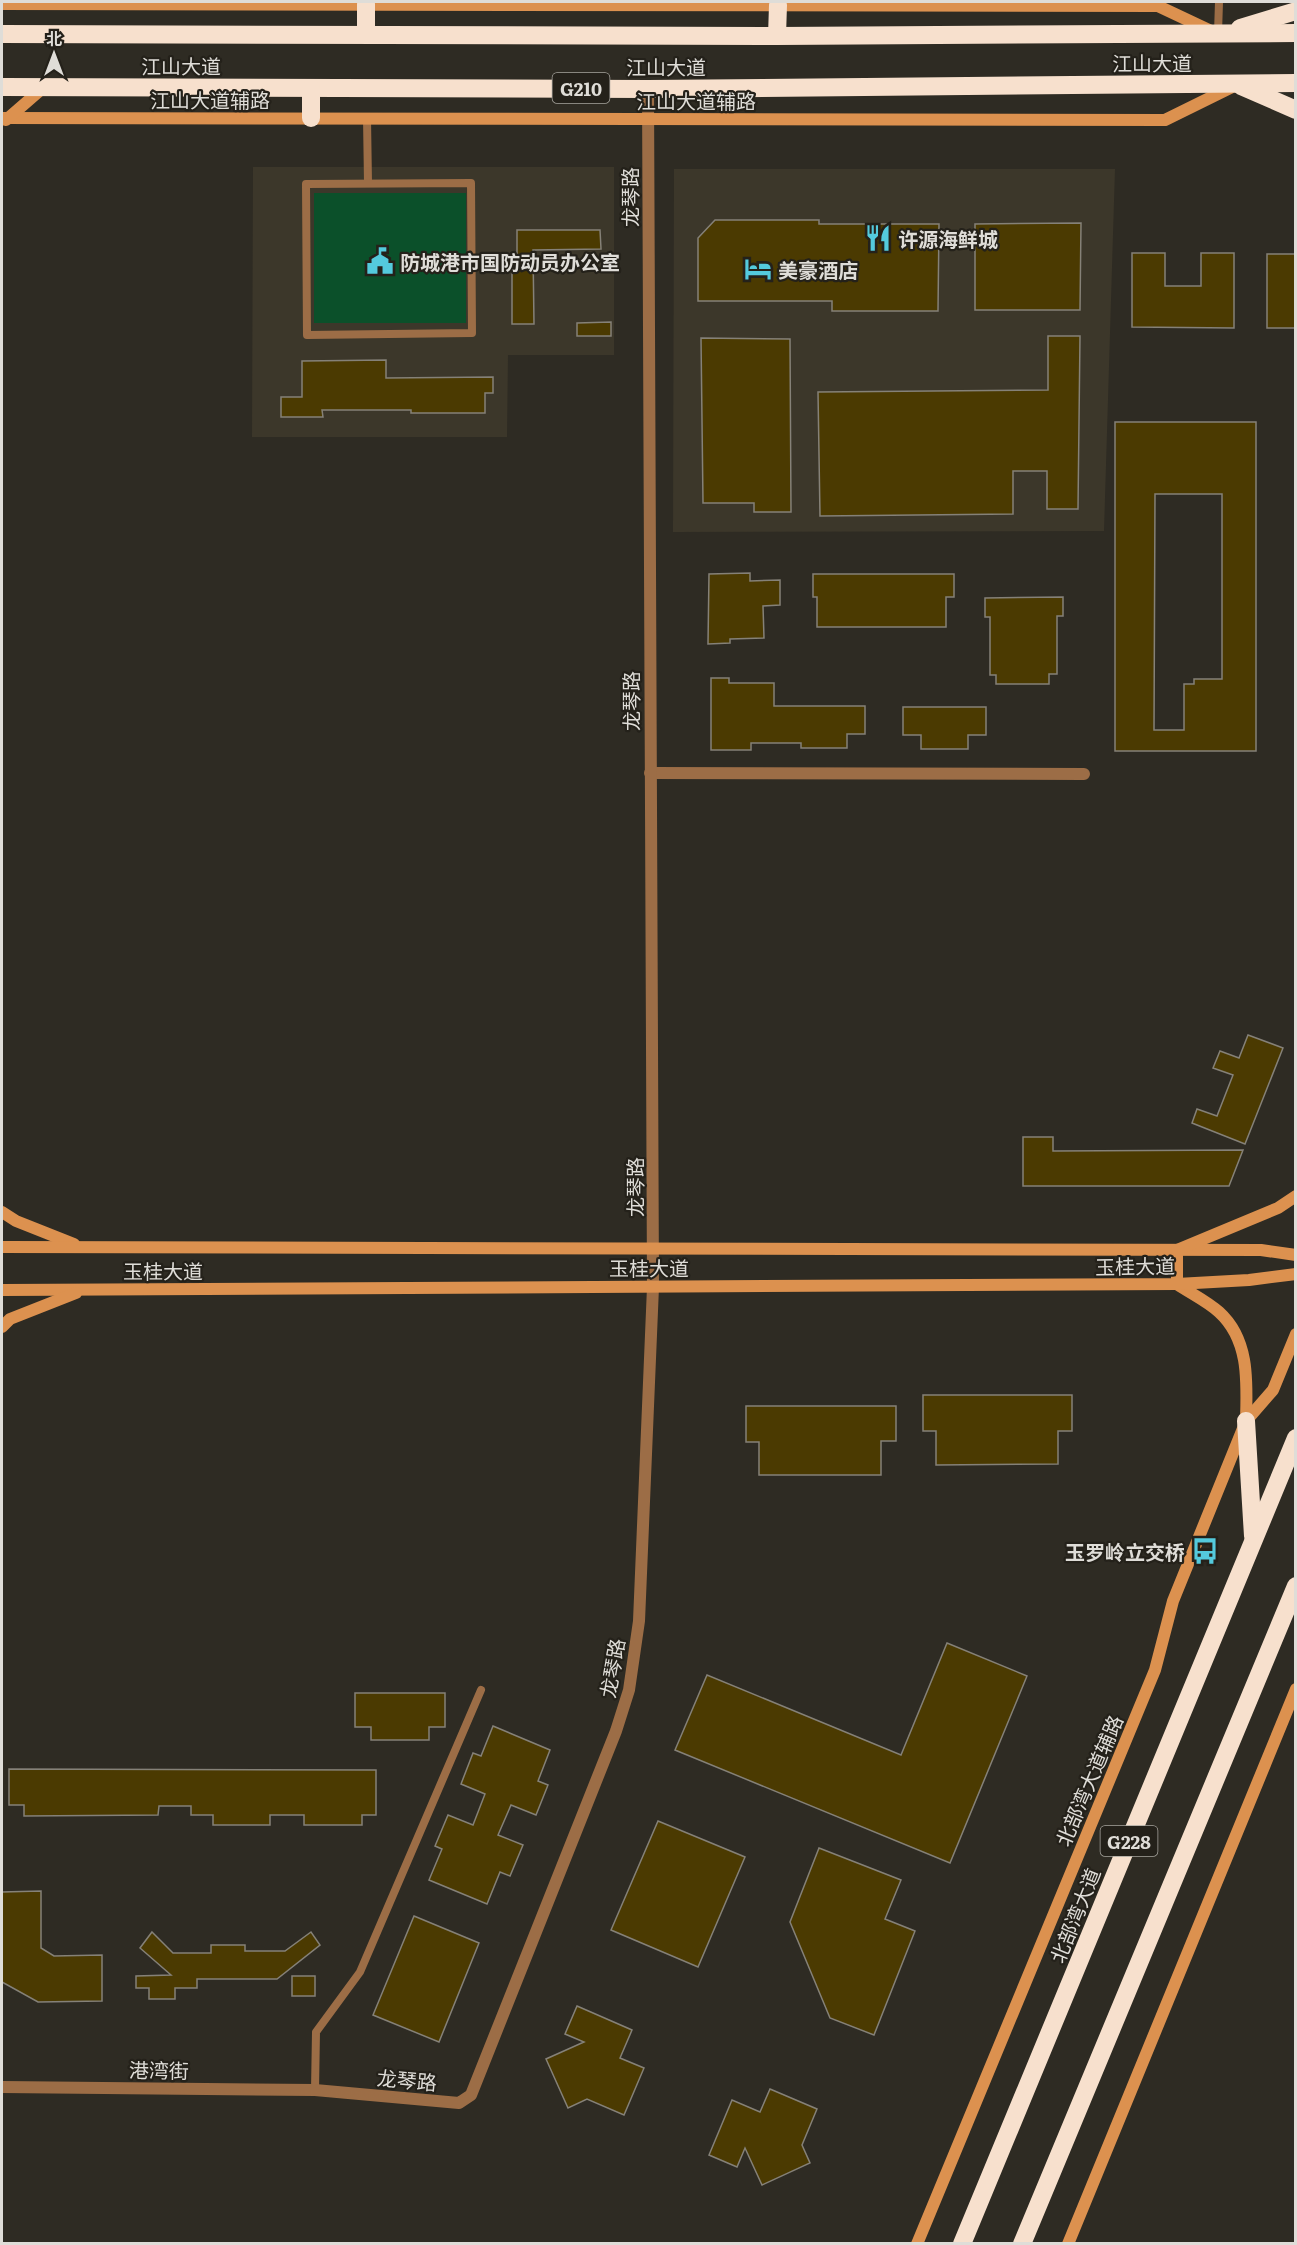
<svg xmlns="http://www.w3.org/2000/svg" width="1297" height="2245" viewBox="0 0 1297 2245" font-family="Literata,'Noto Sans SC',serif">
	<style>
		.built { fill: #3c372a }
		.green { fill: #0b502a }
		.building { fill: #4b3a01; stroke: #858178; stroke-width: 1.5; fill-rule: evenodd }
		.lines { fill: none; stroke-linecap: round; stroke-linejoin: round }
		.lane { stroke: #9c6d46; stroke-width: 8 }
		.street { stroke: #9c6d46; stroke-width: 12 }
		.secondary { stroke: #dc914f; stroke-width: 12 }
		.highway { stroke: #f7e0cd; stroke-width: 18 }
		.labels { text-anchor: middle; dominant-baseline: central; stroke-width: 4.5; stroke-linejoin: round; paint-order: stroke }
		.shield { fill: #24211a; stroke: #a7a59f; stroke-width: 1.5 }
		.shield-label { font-size: 18px; font-weight: bold; fill: #dfddd8 }
		.street-label { font-size: 20px; fill: #dfddd8; stroke: #24211a }
		.poi-label { font-size: 20px; font-weight: bold; fill: #dfddd8; stroke: #24211a; text-anchor: start }
	</style>
	<rect width="100%" height="100%" fill="#2e2b23"/>
	<g class="built">
		<path d="M253,167h361v188h-106l-1,82h-255z"/>
		<path d="M674,169h441l-11,362 -431,1z"/>
	</g>
	<rect class="green" x="314" y="193" width="152" height="130"/>
	<g class="building">
		<path d="M715,220h104v4h120l-1,87h-106v-10h-134v-63z"/>
		<path d="M1081,223l-1,87h-105v-86z"/>
		<path d="M517,230h83l1,19 -68,1 1,74h-22v-52h5z"/>
		<path d="M1132,253h33v33h36v-33h33v75l-102,-1z"/>
		<rect x="1267" y="254" width="29" height="74"/>
		<path d="M611,322v14h-34v-13z"/>
		<path d="M1048,336h32l-2,173h-31v-38h-34v43l-193,2 -2,-124 230,-2z"/>
		<path d="M701,338l89,1 1,173h-37v-9h-51z"/>
		<path d="M386,360v18l107,-1v16h-8v20h-74v-3h-89l1,7h-42v-20h21v-36z"/>
		<path d="M1115,422h141v329h-141zM1155,494h67v185h-28v5h-10v46h-30z"/>
		<path d="M750,573v8l30,-1v25l-17,1 1,32 -34,1v4l-22,1 1,-70z"/>
		<path d="M813,574h141v23h-8v30h-129v-30h-4z"/>
		<path d="M1063,597v19h-6v58h-8v10h-53v-9h-6v-58h-5v-19z"/>
		<path d="M711,678h18v5h45v23h91v28h-18v14h-46v-5h-50v7h-40z"/>
		<path d="M903,707h83v28h-18v14h-47v-14h-18z"/>
		<path d="M1248,1035l35,13 -38,96 -53,-21 5,-14 20,7 16,-41 -20,-7 7,-17 19,7z"/>
		<path d="M1023,1137h30v14l190,-1 -14,36h-206z"/>
		<path d="M923,1395h149v36h-14v33l-122,1v-34h-13z"/>
		<path d="M746,1406h150v35h-15v34h-122v-33h-13z"/>
		<path d="M947,1643l80,33 -77,187 -275,-113 32,-75 194,80z"/>
		<path d="M355,1693h90v34h-16v13h-58v-13h-16z"/>
		<path d="M493,1726l57,24 -12,31 10,4 -12,30 -25,-10 -13,30 25,10 -13,31 -10,-4 -13,32 -58,-24 13,-31 -7,-3 13,-31 25,10 12,-31 -24,-10 12,-31 8,3z"/>
		<path d="M9,1769l367,1v45h-14v10h-58v-10h-34v10h-57v-10h-22v-9h-32l-1,9 -134,1v-11h-15z"/>
		<path d="M658,1821l87,36 -47,110 -87,-37z"/>
		<path d="M819,1848l82,32 -16,39 30,12 -41,104 -44,-17 -40,-96z"/>
		<path d="M41,1891v57l13,8 48,-1v46l-64,1 -36,-20v-90z"/>
		<path d="M414,1916l65,27 -40,99 -66,-27z"/>
		<path d="M152,1932l21,21h38v-8h34v6h40l26,-19 9,13 -43,34h-80v9h-22v11h-26v-11h-13v-12l35,-1 -31,-27z"/>
		<rect x="292" y="1976" width="23" height="20"/>
		<path d="M577,2006l55,24 -12,28 24,10 -20,47 -37,-16 -19,9 -22,-49 38,-17 -19,-8z"/>
		<path d="M770,2089l47,20 -15,36 8,18 -48,22 -17,-37 -8,19 -28,-12 23,-55 28,12z"/>
	</g>
	<g class="lines">
		<g class="lane">
			<path d="M1218,33l1,-31"/>
			<path d="M367,118l1,65"/>
			<path d="M471,183l1,150 -165,2 -1,-151z"/>
			<path d="M315,2090l1,-58 44,-60 121,-282"/>
		</g>
		<g class="street">
			<path d="M650,773l434,1"/>
			<path d="M2,2087l313,3 144,13 12,-8 145,-364 13,-41 10,-69 14,-334 -5,-1198"/>
		</g>
		<g class="secondary">
			<path d="M2,4l1156,2 53,25"/>
			<path d="M2,118l1163,2 69,-34"/>
			<path d="M6,120l38,-33"/>
			<path d="M2,1212l14,9 58,23"/>
			<path d="M2,1247l1259,3 35,5"/>
			<path d="M1177,1284c13,9 30,17 42,28 31,28 28,71 27,109"/>
			<path d="M1177,1284v-34l101,-42 18,-12"/>
			<path d="M2,1290l1175,-6 72,-4 47,-6"/>
			<path d="M2,1327l8,-8 66,-26"/>
			<path d="M917,2244l238,-574 18,-69 73,-180 27,-31 23,-56"/>
			<path d="M1068,2244l228,-555"/>
		</g>
		<g class="highway">
			<path d="M1240,28l56,-17"/>
			<path d="M2,34l775,2 519,-3"/>
			<path d="M366,35v-31"/>
			<path d="M777,36l1,-31"/>
			<path d="M1241,86l55,24"/>
			<path d="M2,87l646,2 648,-6"/>
			<path d="M311,88v30"/>
			<path d="M1246,1421l7,115"/>
			<path d="M962,2244l334,-806"/>
			<path d="M1022,2244l274,-658"/>
		</g>
	</g>
	<defs>
		<symbol id="restaurant-bare" viewBox="-9 -9 18 18"><path d="M-5-6h1v4h1v-4h1v4h1v-4h1v5L-1.5 .5V6h-2V.5L-5-1ZM5-6V6H3V1.5H1.5Q1.5-4 5-6Z" fill="#54cadd" stroke="#24211a" stroke-width="2.5" paint-order="stroke"/></symbol>
		<symbol id="civic-bare" viewBox="-9 -9 18 18"><path d="M-.6-6.5H3V-4.5H.6V-3L4-1V1h2V6H-6V1h2V-1L-.6-3ZM-1.2 2.5V6h2.4V2.5Z" fill="#54cadd" stroke="#24211a" stroke-width="2.5" paint-order="stroke"/></symbol>
		<symbol id="hotel-bare" viewBox="-9 -9 18 18"><path d="M-6-4.5h1.5V1H6V5H4.5V3h-9V5H-6ZM-4 0a1.8 1.8 0 1 1 3.6 0ZM.5 0V-2.5h3Q6-2.5 6 0Z" fill="#54cadd" stroke="#24211a" stroke-width="2.5" paint-order="stroke"/></symbol>
		<symbol id="bus-bare" viewBox="-9 -9 18 18"><path d="M-5-6H5V4H4V6H2V4H-2V6H-4V4H-5ZM-3.5-4V0h7V-4ZM-3.5 1.2v1.5H-2V1.2ZM2 1.2v1.5H3.5V1.2Z" fill="#54cadd" stroke="#24211a" stroke-width="2.5" paint-order="stroke"/></symbol>
	</defs>
	<g fill-rule="evenodd">
		<use href="#restaurant-bare" x="859" y="219" width="38" height="38"/>
		<use href="#civic-bare" x="361" y="242" width="38" height="38"/>
		<use href="#hotel-bare" x="739" y="250" width="38" height="38"/>
		<use href="#bus-bare" x="1186" y="1532" width="38" height="38"/>
	</g>
	<g class="labels">
		<g class="shield">
			<rect x="552.5" y="73" width="57" height="30" rx="4.5"/>
			<rect x="1100.5" y="1826" width="57" height="30" rx="4.5"/>
		</g>
		<g class="shield-label">
			<text x="581" y="88">G210</text>
			<text x="1129" y="1841">G228</text>
		</g>
		<g class="street-label">
			<text x="1152" y="62">江山大道</text>
			<text x="181" y="65">江山大道</text>
			<text x="666" y="66">江山大道</text>
			<text x="210" y="99">江山大道辅路</text>
			<text x="696" y="100">江山大道辅路</text>
			<text transform="translate(629 197) rotate(-90)">龙琴路</text>
			<text transform="translate(630 701) rotate(-90)">龙琴路</text>
			<text transform="translate(634 1187) rotate(-90)">龙琴路</text>
			<text transform="translate(1135 1265) rotate(-1)">玉桂大道</text>
			<text x="649" y="1267">玉桂大道</text>
			<text x="163" y="1270">玉桂大道</text>
			<text transform="translate(611 1668) rotate(-80)">龙琴路</text>
			<text transform="translate(1088 1780) rotate(-67)">北部湾大道辅路</text>
			<text transform="translate(1074 1915) rotate(-68)">北部湾大道</text>
			<text transform="translate(159 2069) rotate(1)">港湾街</text>
			<text transform="translate(407 2079) rotate(5)">龙琴路</text>
		</g>
		<g class="poi-label">
			<text x="898" y="238">许源海鲜城</text>
			<text x="400" y="261">防城港市国防动员办公室</text>
			<text x="778" y="269">美豪酒店</text>
			<text x="1185" y="1551" text-anchor="end">玉罗岭立交桥</text>
		</g>
	</g>
	<rect width="1297" height="2245" fill="none" stroke="#dfddd8" stroke-width="6"/>
	<g transform="translate(54 54)" stroke="#24211a" stroke-width="4.5" paint-order="stroke">
	<path d="M0-4.5L10 22L0 15L-10 22Z" fill="#dfddd8"/>
	<text y="-9" font-size="16" font-weight="bold" text-anchor="middle" fill="#dfddd8">北</text>
	</g>
</svg>
